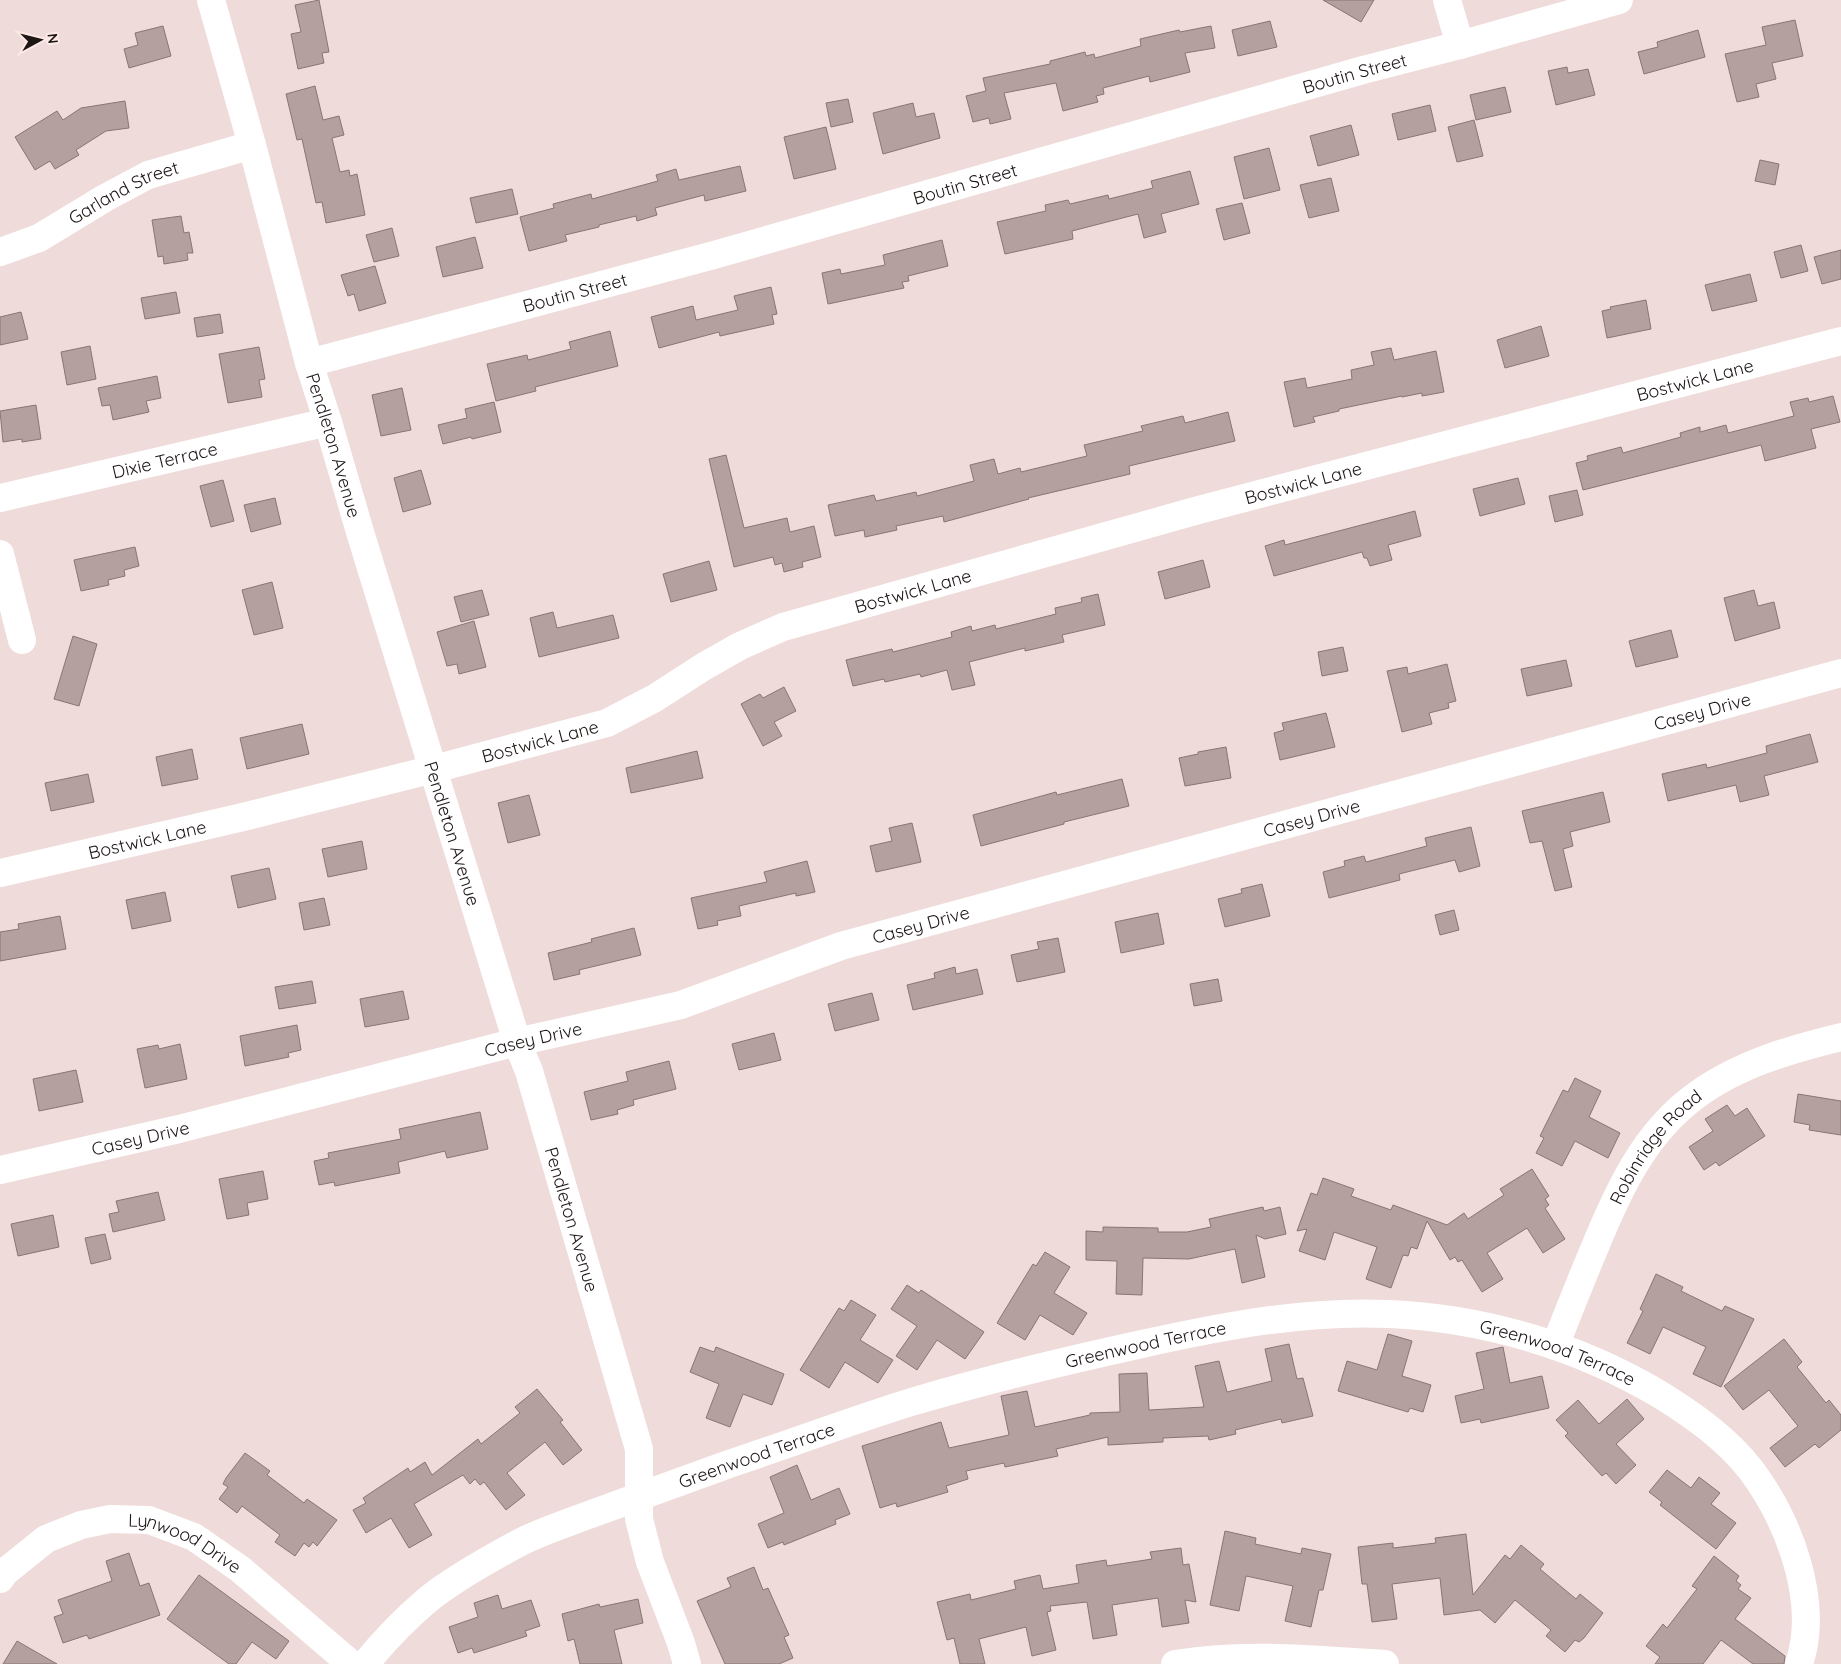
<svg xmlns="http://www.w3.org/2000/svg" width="1841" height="1664" viewBox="0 0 1841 1664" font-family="Quicksand,sans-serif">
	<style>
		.building { fill: #b4a19f; stroke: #887674 }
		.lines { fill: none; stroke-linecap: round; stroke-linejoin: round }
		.minor { stroke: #fff; stroke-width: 28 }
		.labels { text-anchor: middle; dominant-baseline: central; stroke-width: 5; stroke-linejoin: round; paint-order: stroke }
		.street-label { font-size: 18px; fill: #1c1615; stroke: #fde9e6 }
	</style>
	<rect width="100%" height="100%" fill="#efdbd9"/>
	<g class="building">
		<path d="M319,0l10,52 -7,1 2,10 -26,6 -7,-35 10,-2 -6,-27z"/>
		<path d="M1323,0h51l-13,22z"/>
		<path d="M1795,20l8,36 -31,7 4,16 -20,5 3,13 -22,5 -12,-48 41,-9 -4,-18z"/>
		<path d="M1270,21l7,26 -39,9 -6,-26z"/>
		<path d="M163,26l8,30 -42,12 -5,-19 14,-4 -3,-12z"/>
		<path d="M1211,26l4,22 -30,5 5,19 -40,10 -1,-6 -46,12 1,6 -8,2 2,6 -35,9 -7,-28 -52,10 7,26 -21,5 -1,-6 -16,4 -7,-26 20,-5 -3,-13 67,-14v-3l35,-9 1,4 8,-2 1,4 46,-12 -1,-7 39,-9 1,2z"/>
		<path d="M1698,30l7,27 -61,17 -6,-22 20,-5 -1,-5z"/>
		<path d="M1567,67l1,6 20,-4 7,26 -39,10 -8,-34z"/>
		<path d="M315,86l8,34 16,-4 5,19 -12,3 8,34 9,-2 1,6 7,-2 8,41 -39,8 -4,-21 -6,1 -14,-64 -5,1 -11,-46z"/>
		<path d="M1505,87l6,25 -35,8 -6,-25z"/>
		<path d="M848,99l5,23 -22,5 -5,-24z"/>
		<path d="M125,101l4,27 -23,3 -30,19 3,5 -24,14 -5,-8 -15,9 -20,-33 42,-26 6,9 18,-12z"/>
		<path d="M913,103l3,14 18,-4 6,25 -57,16 -10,-41z"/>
		<path d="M1430,105l6,26 -38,9 -6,-26z"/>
		<path d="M1474,120l9,36 -26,6 -9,-35z"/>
		<path d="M1351,125l8,30 -41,11 -8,-30z"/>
		<path d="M826,127l10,42 -42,10 -10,-42z"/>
		<path d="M1269,148l11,42 -36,9 -10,-42z"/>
		<path d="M1760,160l19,4 -4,21 -20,-4z"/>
		<path d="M740,166l6,25 -41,10 -1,-6 -49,13 2,7 -20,6 -1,-5 -37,9v2l-34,8 2,6 -38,10 -9,-34 34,-9 -1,-4 38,-10 1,5 66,-18 -2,-6 20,-6 3,11z"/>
		<path d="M1190,171l9,33 -38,10 5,18 -22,6 -6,-24 -66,17 1,8 -68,15 -8,-32 49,-11 -1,-6 23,-5 2,4 38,-9 1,4 44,-11 -2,-7z"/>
		<path d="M1331,178l8,33 -30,7 -9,-33z"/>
		<path d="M512,189l6,25 -42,9 -6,-25z"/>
		<path d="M1242,203l8,30 -26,7 -8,-31z"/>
		<path d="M181,216l3,17 5,-1 4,21h-6l1,7 -24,4 -1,-8 -5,1 -6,-37z"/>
		<path d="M392,228l7,28 -25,6 -8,-27z"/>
		<path d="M475,237l8,31 -40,9 -7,-30z"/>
		<path d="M942,240l6,26 -40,10 1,5 -7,1 2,6 -76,16 -6,-31 18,-4 1,5 44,-9 -2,-10z"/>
		<path d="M1801,245l7,26 -27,7 -7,-26z"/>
		<path d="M1841,250v29l-19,5 -8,-27z"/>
		<path d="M375,266l11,37 -27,8 -5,-17 -6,2 -7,-21z"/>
		<path d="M1750,274l7,27 -45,10 -7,-26z"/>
		<path d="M771,287l6,27 -5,1 2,9 -54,12 -1,-4 -60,16 -8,-31 42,-11 3,14 42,-10 -4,-14z"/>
		<path d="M176,292l4,21 -35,6 -4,-21z"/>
		<path d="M1646,300l5,29 -44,9 -5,-27 9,-2 -1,-2z"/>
		<path d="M21,312l7,27 -28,6v-28z"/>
		<path d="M220,314l3,19 -26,4 -3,-19z"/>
		<path d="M1541,326l8,30 -44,12 -8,-28z"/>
		<path d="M610,331l8,35 -83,21 1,4 -40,10 -9,-37 40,-9 1,5 43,-11 -2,-7z"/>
		<path d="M90,346l6,33 -29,6 -6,-33z"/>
		<path d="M259,347l6,32 -6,1 3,17 -34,6 -9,-49z"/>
		<path d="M1391,348l3,12 42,-9 8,41 -22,4v-3l-20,4v-1l-63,13v2l-26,6 2,5 -21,5 -10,-45 21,-4 2,10 45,-9 -1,-9 23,-5 -3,-13z"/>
		<path d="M157,376l4,22 -15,3 3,11 -36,8 -3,-15 -8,1 -4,-18z"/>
		<path d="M402,388l9,42 -30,6 -9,-41z"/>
		<path d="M1833,396l7,26 -29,7 5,19 -51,13 -4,-16 -178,45 -7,-27 12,-3 -1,-4 34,-9 2,6 58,-16 -1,-4 20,-6v5l26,-7 2,8 66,-17 -4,-14 18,-4 1,4z"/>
		<path d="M494,402l7,30 -29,7 -1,-2 -28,7 -5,-19 29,-7 -2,-9z"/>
		<path d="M36,405l5,34 -19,3v-3l-19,3 -3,-31z"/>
		<path d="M1228,412l7,29 -106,25 1,8 -102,24 1,1 -85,23 -1,-6 -47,10 1,4 -32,7 -1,-7 -29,6 -7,-31 46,-10 2,6 40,-9 1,4 57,-15 -4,-16 24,-6 4,15 22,-6 1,4 66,-16 -3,-11 59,-14 -2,-5 42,-10 2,7z"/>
		<path d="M726,455l18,73 43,-10 3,14 24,-6 7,31 -19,5 1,5 -19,5 -2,-9 -7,2 -2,-8 -39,10 -25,-108z"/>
		<path d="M421,470l10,34 -28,8 -9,-34z"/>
		<path d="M1518,478l7,26 -45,12 -7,-27z"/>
		<path d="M223,480l11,41 -23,6 -11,-41z"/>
		<path d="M1577,490l6,25 -28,7 -6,-26z"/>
		<path d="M275,498l6,26 -30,8 -7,-27z"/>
		<path d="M1415,511l6,25 -33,9 4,15 -22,6 -3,-8h-3l-2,-6 -88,24 -9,-30 19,-6 1,5z"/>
		<path d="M135,547l4,19 -15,4 1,6 -17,4 1,5 -28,6 -7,-31z"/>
		<path d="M1203,560l7,27 -45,12 -7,-27z"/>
		<path d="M709,561l8,29 -46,12 -8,-28z"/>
		<path d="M272,582l11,46 -29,7 -12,-45z"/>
		<path d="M482,590l7,25 -28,7 -7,-25z"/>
		<path d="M1754,590l4,16 16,-4 6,26 -45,13 -11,-43z"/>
		<path d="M1098,594l7,31 -43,10 2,7 -39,9v-3l-56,14 6,23 -23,5 -5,-20 -26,7 -1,-3 -35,8 -1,-3 -31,7 -7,-26 46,-11 1,3 59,-15 -1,-5 20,-6 1,5 23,-6 1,4 60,-15 -1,-6 27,-6 -1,-4z"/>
		<path d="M553,612l4,16 56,-13 6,23 -80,19 -9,-39z"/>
		<path d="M474,621l12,46 -27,7 -2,-10 -10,2 -10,-34z"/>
		<path d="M1671,630l7,27 -42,10 -7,-26z"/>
		<path d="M73,636l24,8 -18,62 -25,-7z"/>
		<path d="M1343,647l5,24 -26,5 -4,-24z"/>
		<path d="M1566,660l6,26 -45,10 -6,-27z"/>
		<path d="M1447,664l9,37 -8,2 1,5 -20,5 3,11 -30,8 -15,-61 20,-4 1,7z"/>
		<path d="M784,687l12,24 -22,11 8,14 -19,10 -22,-42 19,-10 3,4z"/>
		<path d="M1326,713l9,34 -55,13 -6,-27 10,-3 -2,-7z"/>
		<path d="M302,724l7,30 -62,15 -7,-31z"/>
		<path d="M1810,734l8,28 -54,14 5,19 -29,7 -4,-17 -68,16 -6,-27 44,-10 1,4 60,-15 -1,-7z"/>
		<path d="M1226,747l5,31 -46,8 -6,-28 19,-4v-2z"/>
		<path d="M192,749l6,30 -36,7 -6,-29z"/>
		<path d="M697,751l6,27 -72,15 -5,-25z"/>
		<path d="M88,774l6,28 -43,9 -6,-28z"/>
		<path d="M1122,779l7,27 -65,16v2l-83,22 -8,-31 83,-23 1,3z"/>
		<path d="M1603,792l7,30 -40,10 3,14 -10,3 9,38 -17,4 -13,-50 -12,2 -8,-32z"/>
		<path d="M529,795l11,40 -32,8 -10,-40z"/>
		<path d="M912,823l9,39 -45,10 -6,-26 22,-5 -3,-13z"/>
		<path d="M1471,827l9,39 -21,6 -4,-12 -56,14 1,6 -71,18 -6,-26 22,-6 -1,-5 20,-5 2,6 61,-16 -2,-8z"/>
		<path d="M362,841l5,28 -39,8 -6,-28z"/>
		<path d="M807,861l8,31 -19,4v-3l-57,13 2,10 -24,5 1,4 -20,4 -7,-31 76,-16 -3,-10z"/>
		<path d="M269,868l7,31 -38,9 -7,-32z"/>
		<path d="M1262,884l8,32 -45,11 -7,-28 24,-6 -1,-4z"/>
		<path d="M165,892l6,29 -39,8 -6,-29z"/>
		<path d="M324,898l6,27 -26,5 -5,-27z"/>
		<path d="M1454,910l5,20 -19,5 -5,-20z"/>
		<path d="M1158,913l6,31 -43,9 -6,-31z"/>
		<path d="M60,916l6,33 -66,12v-29l19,-3 -1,-5z"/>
		<path d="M634,928l7,27 -62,15 1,4 -26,6 -6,-27 44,-11 -1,-3z"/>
		<path d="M1058,938l7,34 -48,10 -6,-27 28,-6 -2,-7z"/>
		<path d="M955,967l1,7 21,-5 6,25 -70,16 -6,-25 28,-7 -1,-5z"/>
		<path d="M1218,979l4,22 -28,5 -4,-22z"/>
		<path d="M312,981l4,22 -37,6 -4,-22z"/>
		<path d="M403,991l6,28 -44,8 -5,-28z"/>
		<path d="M872,993l7,27 -44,11 -7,-27z"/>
		<path d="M297,1025l4,25 -13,3 1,4 -44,9 -5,-30z"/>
		<path d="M774,1033l7,27 -42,10 -7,-26z"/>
		<path d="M180,1044l7,35 -42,9 -8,-39 21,-4 1,4z"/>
		<path d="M669,1061l7,28 -43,11 1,5 -17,5 1,4 -27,6 -7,-28 44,-11 -2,-9z"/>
		<path d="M76,1070l7,32 -44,9 -6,-32z"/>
		<path d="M1575,1078l26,13 -12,26 31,16 -12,25 -33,-17 -13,25 -26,-13 8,-15 -4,-2 23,-46 5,2z"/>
		<path d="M1798,1094l43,7v34l-32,-5 1,-5 -16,-3z"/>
		<path d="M1727,1105l8,11 12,-8 18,28 -46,30 -3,-4 -12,8 -15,-23 24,-16 -8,-12z"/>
		<path d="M480,1112l8,37 -41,9 -2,-7 -47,11 2,11 -65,13 -1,-4 -15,3 -5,-24 15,-3 -1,-5 73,-14 -2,-10z"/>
		<path d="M1532,1169l17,27 -4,3 4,6 -4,3 20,31 -22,14 -16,-25 -40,25 16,26 -21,13 -20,-32 -4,2 -3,-5 -5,3 -23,-39 -10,28 -6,-2 -3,9 -5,-1 -12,33 -25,-9 11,-32 -43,-15 -9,28 -26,-9 8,-22 -10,2 14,-38 6,2 6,-17 31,11 -3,7 40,14 2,-5 54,20 17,-12 4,6 36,-24 -4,-6z"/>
		<path d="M263,1171l5,28 -21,4 2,12 -22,4 -8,-40z"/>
		<path d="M158,1192l7,28 -52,12 -4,-18 10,-2 -3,-11z"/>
		<path d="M1263,1207l1,4 16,-4 6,27 -21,5 -9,-4 9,42 -23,6 -7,-34 -46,10 -46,-1 -1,37 -26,-1 1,-33 -31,-1v-29l17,1v-5l55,1v4h29l24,-5 -2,-8z"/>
		<path d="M53,1215l6,32 -41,9 -7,-32z"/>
		<path d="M105,1234l6,25 -20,5 -6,-26z"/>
		<path d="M1045,1252l25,15 -16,26 33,20 -14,22 -33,-20 -15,25 -28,-17 36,-59 3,2z"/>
		<path d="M1656,1274l27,13 -2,4 41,20 3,-5 29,13 -33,68 -28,-13 13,-27 -43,-20 -13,27 -23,-11 16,-32 -3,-2z"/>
		<path d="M907,1285l12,8 2,-3 63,42 -19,27 -28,-19 -20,30 -21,-14 21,-30 -26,-17z"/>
		<path d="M851,1300l25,15 -16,25 33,20 -15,23 -33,-21 -16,26 -29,-18 39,-62 5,3z"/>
		<path d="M1388,1334l24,7 -10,35 29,9 -8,27 -13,-4 -2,4 -70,-21 9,-30 30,9z"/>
		<path d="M1784,1339l18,23 -5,5 29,36 3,-3 12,15v15l-22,18 -4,-4 -30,23 -15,-19 28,-22 -29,-36 -26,20 -19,-24z"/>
		<path d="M1289,1344l8,35 6,-1 10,38 -31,7 -1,-4 -46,11 1,4 -27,6 -1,-4 -45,2v4l-55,3v-8l-52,12 2,7 -53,11 -1,-4 -38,8 2,8 -22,7 2,6 -51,15 -1,-4 -16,5 -18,-62 79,-24 8,26 60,-13 -8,-39 26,-5 8,36 55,-12v-2l30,-1 -1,-38 28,-1 2,37 55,-3 -9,-41 24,-5 8,31 45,-11 -7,-32z"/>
		<path d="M700,1347l14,5 2,-5 68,27 -12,31 -29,-11 -13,33 -24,-9 13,-34 -29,-12z"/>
		<path d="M1503,1347l7,36 32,-7 7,32 -68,15 -1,-4 -19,4 -6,-27 29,-7 -8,-36z"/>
		<path d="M537,1389l26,31 -3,2 22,28 -19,15 -18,-23 -38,31 18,22 -19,15 -22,-28 -4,3 -5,-6 -5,5 -7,-9 -49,29 18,31 -23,13 -18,-30 -25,15 -13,-23 13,-7 -3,-5 45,-30 2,4 15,-10 7,13 46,-36 3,5 39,-31 -5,-6z"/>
		<path d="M1627,1399l17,20 -28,25 20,21 -20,19 -10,-11 -4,3 -37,-40 3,-3 -12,-13 22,-20 21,24z"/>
		<path d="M245,1453l25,18 -3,4 37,28 3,-4 30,21 -20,26 -4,-4 -4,5 -5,-4 -9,13 -20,-14 5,-7 -38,-29 -5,7 -18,-14 9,-12 -5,-3 3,-6z"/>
		<path d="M797,1465l14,35 28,-12 11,26 -15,6 1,4 -52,21 -1,-3 -15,6 -10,-24 26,-11 -14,-36z"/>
		<path d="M1667,1470l24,18 8,-11 21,16 -9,11 25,19 -20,26 -56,-44 2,-3 -13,-10z"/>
		<path d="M1225,1531l31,7 -1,6 46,10 1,-6 29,6 -8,36h-4l-8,37 -26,-6 8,-35 -47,-10 -7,35 -29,-6z"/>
		<path d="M1466,1534l7,61 32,-40 5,4 11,-14 23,19 -4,5 36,30 4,-5 23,19 -19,25 -5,4 -4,-2 -10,12 -19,-16 5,-6 -36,-30 -20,23 -15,-13 -36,5 -4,-37 -48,6 5,35 -25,3 -5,-38h-5l-4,-37 35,-4v5l43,-5 -1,-5z"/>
		<path d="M1181,1548l2,17 6,-1 7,38 -11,-2 4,23 -27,4 -4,-29 -46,7 5,30 -24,4 -6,-37 -37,4 1,5 -4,1 9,38 -24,6 -6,-29 -47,12 6,25h-25l-6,-26 -7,2 -10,-38 33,-8 1,6 45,-11 -2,-8 26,-6 3,14 36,-6 -3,-18 30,-5 1,6 45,-7 -2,-7z"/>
		<path d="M129,1553l11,33 9,-3 11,32 -71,24 -2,-4 -24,8 -9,-26 9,-3 -5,-14 54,-19 -6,-20z"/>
		<path d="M1714,1556l25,20 -3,5 5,4 -3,4 13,9 -16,21 50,37 -1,8h-31l-32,-24 -18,24h-48l5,-7 -14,-11 17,-22 4,4 30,-39 -5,-3z"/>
		<path d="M754,1567l9,23 5,-2 21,47 -5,2 9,21 -14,6h-54l-28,-63 34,-14 -4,-9z"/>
		<path d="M199,1575l90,66 -13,18 -24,-17 -16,22h-7l-62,-45z"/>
		<path d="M498,1595l4,14 29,-9 9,26 -15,5 2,5 -53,17 -2,-5 -14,5 -9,-26 29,-10 -4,-14z"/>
		<path d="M638,1599l5,24 -29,7 8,34h-42l-6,-25 -6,2 -6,-27 37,-10 1,3z"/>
		<path d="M17,1641l40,23h-54z"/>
	</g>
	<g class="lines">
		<g class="minor">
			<path id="s1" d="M211,0l41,145 57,218 19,59 32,110 157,510 12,29 110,378v70l11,43 31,81 6,21"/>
			<path d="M1447,0l13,45"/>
			<path id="s2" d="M0,252l39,-14 66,-40 43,-23 104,-30"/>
			<path id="s3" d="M309,363l405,-108 649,-185 97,-25 159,-45"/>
			<path id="s4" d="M0,498l328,-76"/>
			<path d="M0,554l22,86"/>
			<path id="s5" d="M0,873l243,-56 191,-48 173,-46 48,-25 48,-31 37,-21 43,-19 412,-116 646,-170"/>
			<path id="s6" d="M0,1170l179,-41 338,-87 164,-37 160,-59 1000,-273"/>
			<path id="s7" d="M1555,1346c13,-33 26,-66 40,-99 23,-56 49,-113 99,-150 42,-32 97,-48 147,-60"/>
			<path id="s8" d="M0,1579l5,-7 41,-33 35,-14 29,-6 39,1 45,17 46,32 111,95"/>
			<path id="s9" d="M365,1664c18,-22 38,-43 60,-62 26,-22 64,-43 94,-59 21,-11 43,-18 64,-26 49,-18 97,-35 146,-53 60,-20 119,-42 179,-61 77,-23 156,-42 234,-59 81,-18 164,-34 247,-30 95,4 189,32 270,80 34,21 67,44 92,76 38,51 69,131 48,194"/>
			<path d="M1175,1664c70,-12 140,-4 210,0"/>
		</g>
	</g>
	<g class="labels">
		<g class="street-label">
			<text stroke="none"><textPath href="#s3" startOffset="1085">Boutin Street</textPath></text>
			<text stroke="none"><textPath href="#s3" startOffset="680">Boutin Street</textPath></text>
			<text stroke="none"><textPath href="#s2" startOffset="138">Garland Street</textPath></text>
			<text stroke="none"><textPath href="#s3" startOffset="275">Boutin Street</textPath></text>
			<text stroke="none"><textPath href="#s5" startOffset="1771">Bostwick Lane</textPath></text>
			<text stroke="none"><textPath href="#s1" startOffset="462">Pendleton Avenue</textPath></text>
			<text stroke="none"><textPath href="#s4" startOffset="169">Dixie Terrace</textPath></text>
			<text stroke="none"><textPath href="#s5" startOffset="1366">Bostwick Lane</textPath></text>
			<text stroke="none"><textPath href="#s5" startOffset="961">Bostwick Lane</textPath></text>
			<text stroke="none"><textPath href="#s6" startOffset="1764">Casey Drive</textPath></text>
			<text stroke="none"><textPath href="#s5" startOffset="556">Bostwick Lane</textPath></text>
			<text stroke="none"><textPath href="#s6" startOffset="1359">Casey Drive</textPath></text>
			<text stroke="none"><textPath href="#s1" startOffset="868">Pendleton Avenue</textPath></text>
			<text stroke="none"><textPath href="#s5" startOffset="151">Bostwick Lane</textPath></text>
			<text stroke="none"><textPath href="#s6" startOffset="954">Casey Drive</textPath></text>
			<text stroke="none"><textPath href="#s6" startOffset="549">Casey Drive</textPath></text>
			<text stroke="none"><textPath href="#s6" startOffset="144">Casey Drive</textPath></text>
			<text stroke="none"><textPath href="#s7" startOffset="225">Robinridge Road</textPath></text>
			<text stroke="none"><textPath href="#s1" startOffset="1272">Pendleton Avenue</textPath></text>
			<text stroke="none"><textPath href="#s9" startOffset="856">Greenwood Terrace</textPath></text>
			<text stroke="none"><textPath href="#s9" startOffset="1276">Greenwood Terrace</textPath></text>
			<text stroke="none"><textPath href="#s9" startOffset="451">Greenwood Terrace</textPath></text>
			<text stroke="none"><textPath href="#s8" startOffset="209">Lynwood Drive</textPath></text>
		</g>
	</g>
	<g transform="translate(40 40) rotate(83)" stroke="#fde9e6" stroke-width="4" paint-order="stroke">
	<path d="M0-4L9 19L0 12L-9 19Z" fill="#1c1615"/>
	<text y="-8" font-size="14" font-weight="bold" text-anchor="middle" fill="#1c1615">N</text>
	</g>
</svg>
